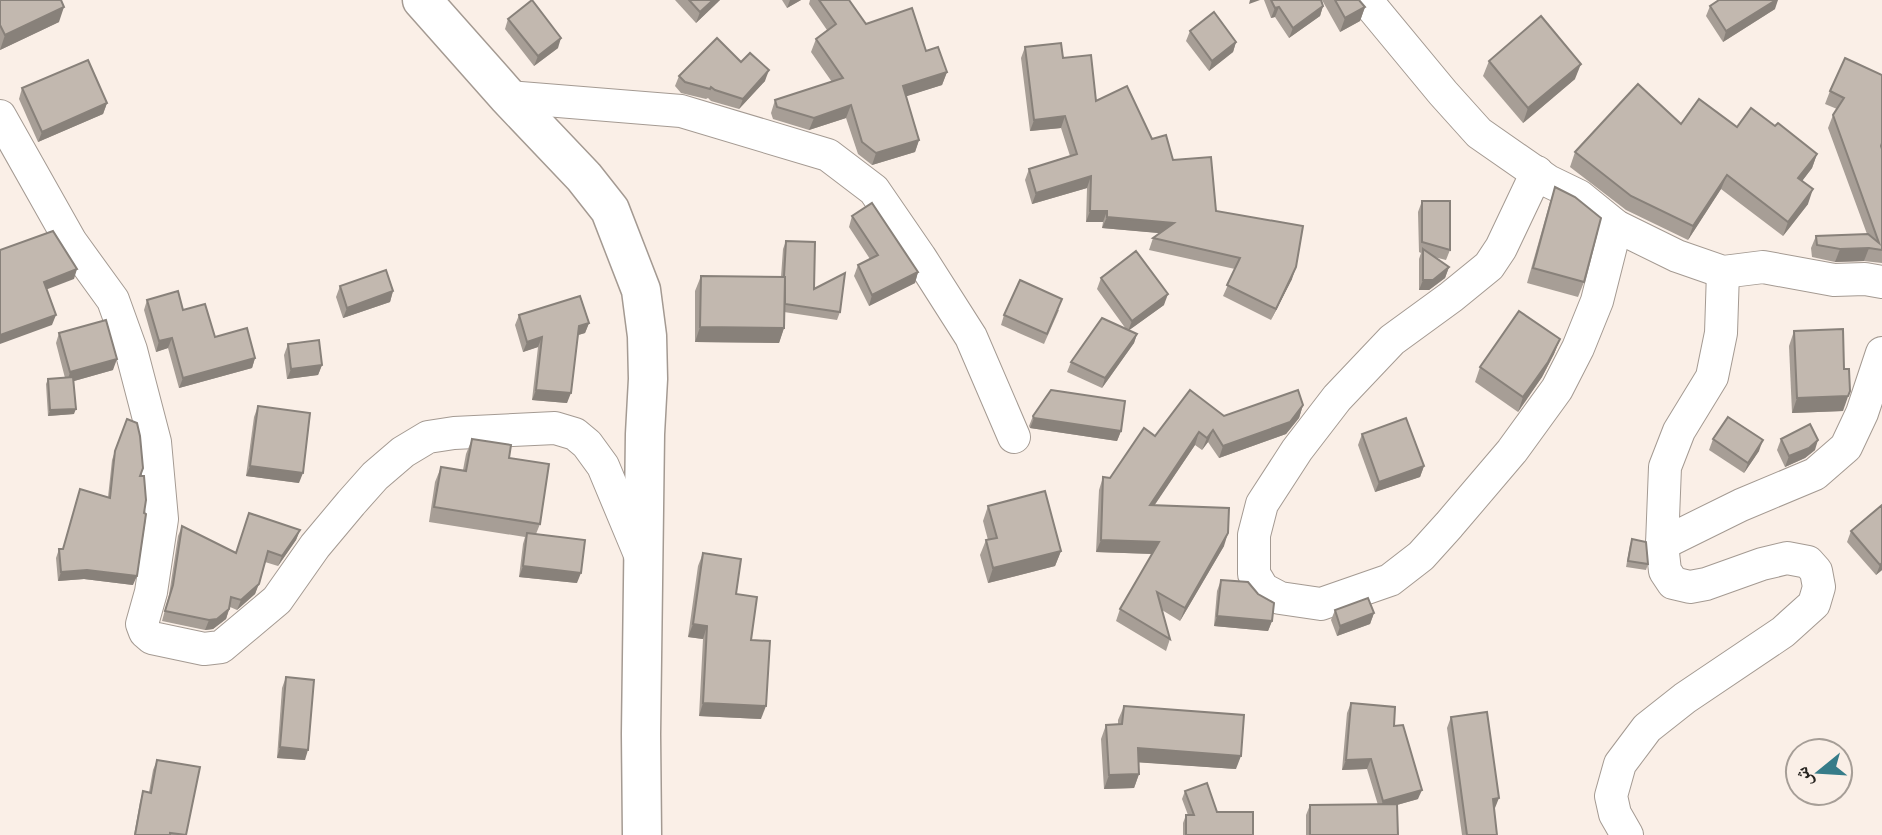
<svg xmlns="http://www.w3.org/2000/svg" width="1882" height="835" viewBox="0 0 1882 835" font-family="Inter,'Noto Naskh Arabic',sans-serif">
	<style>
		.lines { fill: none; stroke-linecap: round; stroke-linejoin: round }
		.minor-casing { stroke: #a49a92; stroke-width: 34 }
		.tertiary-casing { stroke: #a49a92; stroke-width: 41 }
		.minor { stroke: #fff; stroke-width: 32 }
		.tertiary { stroke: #fff; stroke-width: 38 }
		.wall { fill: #a79e96 }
		.shaded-wall { fill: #88817a }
		.building { fill: #c2b8af; stroke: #88817a; stroke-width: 2 }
	</style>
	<rect width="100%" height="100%" fill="#faefe7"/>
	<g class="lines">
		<defs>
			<g id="minor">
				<path d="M1366,0l77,93 36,40 69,48 31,15 37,30 61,30 46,16 40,-5 71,13 31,-1 17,3"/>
				<path d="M508,97l173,14 147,44 46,35 46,67 51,80 43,100"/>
				<path d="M0,116l71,126 42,58 18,50 24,92 7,77 -11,73 -9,32 3,8 7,6 52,11 17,-2 56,-47 38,-54 36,-43 24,-27 28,-24 25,-15 26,-4 101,-5 20,6 12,10 16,22 38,91"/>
				<path d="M1537,172l-36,76 -12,18 -38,31 -59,43 -55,58 -40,52 -35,54 -8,31v39l9,15 17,9 41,6 69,-24 31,-24 28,-31 63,-74 45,-62 21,-41 19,-47 19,-75"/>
				<path d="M1662,544l79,-39 74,-31 31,-27 16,-34 20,-60"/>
				<path d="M1627,835l-12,-21 -4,-18 9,-32 27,-36 38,-30 98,-66 31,-28 5,-17 -3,-16 -8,-9 -21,-4 -25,6 -56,20 -16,3 -17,-4 -8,-12 -3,-27 3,-77 14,-36 33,-54 9,-44 2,-61"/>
			</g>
			<path id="tertiary" d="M422,0l86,97 76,80 26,33 31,80 6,46 1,43 -3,55 -4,300 1,101"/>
		</defs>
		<use href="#minor" class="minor-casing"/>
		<use href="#tertiary" class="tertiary-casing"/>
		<use href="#minor" class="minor"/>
		<use href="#tertiary" class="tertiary"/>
	</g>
	<g class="wall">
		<path d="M0,0l59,22 -59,28z"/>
		<path d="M675,0h45l-24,23z"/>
		<path d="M782,0h19l-14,8z"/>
		<path d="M810,0h39l17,24 60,27 21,21 -5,13 -36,11 13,44 -4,12 -43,13 -14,-11 -12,-36 -37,12 -36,-11 -2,-6 4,-13 57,-18 -21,-30 5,-13 11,-9 -18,-26z"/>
		<path d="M1264,0h57l2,6 -3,10 -31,22 -14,-21 -4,1z"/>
		<path d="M1322,0h37l6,7 -5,14 -20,11z"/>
		<path d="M1710,6l65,3 -52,33 -17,-26z"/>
		<path d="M508,19l50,29 -24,18 -29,-37z"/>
		<path d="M1190,31l46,11 -3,10 -24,19 -23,-30z"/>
		<path d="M1025,47l38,11 33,43 56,38 21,21 43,51 76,68 -21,41 -48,-24 12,-27 -86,-19 4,-12 7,-5 -58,-5 1,-6h-17l1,-34 -55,16 -7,-24 4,-11 41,-13 -9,-28 -31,3 -9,-73z"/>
		<path d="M1489,61l86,18 -52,44 -40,-47z"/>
		<path d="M741,62l24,19 -26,28 -28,-8 -3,-3 -2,1 -25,-6 -6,-7 4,-10z"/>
		<path d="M1882,75v188l-18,-2 -29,1 -23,-5 -1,-9 5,-12 51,-2 -39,-106 5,-13 4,-6 -12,-5 5,-13z"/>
		<path d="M22,88l85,15 -4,11 -65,28 -19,-43z"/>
		<path d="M1681,124l56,3 38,-1 42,28 -5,14 -10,13 6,23 -25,32 -62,-47 -33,51 -62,-30 -56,-43 5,-15z"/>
		<path d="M1555,187l29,95 -6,15 -51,-14 23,-81z"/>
		<path d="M1422,201l28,49 -4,10 -12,-3 15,10 -4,11 -16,12h-10v-31l2,-6 -2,-1 -1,-40z"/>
		<path d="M852,216l66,56 -3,11 -46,23 -15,-30 4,-11 12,-6 -21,-32z"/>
		<path d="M786,241l28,48 26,23 -3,8 -53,-8v16l-5,15 -84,-1v-51l6,-15 80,1 2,-28z"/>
		<path d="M1101,278l63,27 -35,25 8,4 -3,9 -32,45 -35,-16 4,-10 55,-33 -29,-40z"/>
		<path d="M340,286l53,5 -3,11 -47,16 -7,-21z"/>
		<path d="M147,300l36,10 32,27 40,21 -3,10 -73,20 -11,-40 -12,4 -12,-42z"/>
		<path d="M1059,310l-15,34 -43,-19 3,-10z"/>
		<path d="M519,315l70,8 -4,10 -7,2 -11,68 -35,-3 6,-53 -15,5 -8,-27z"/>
		<path d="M1794,331l49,80 -51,2 -3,-67z"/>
		<path d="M59,333l54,37 -39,11v33l-26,2 -2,-32 2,-5 17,-1 -9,-35z"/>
		<path d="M1560,339l-6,15 -12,23 -24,35 -43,-30 5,-15z"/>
		<path d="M288,344l34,21 -4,10 -31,4 -3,-24z"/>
		<path d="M1303,405l-4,13 -13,16 -67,24 -11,-16 -6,8 -7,-5 -41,60 70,41 -44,75 -18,-11 8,29 -4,12 -50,-30 4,-12 32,-55 -56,-2 3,-62 4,-13 7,1 45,-42 69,-20z"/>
		<path d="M258,406l41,77 -53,-7 8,-59z"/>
		<path d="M1033,416l88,15 -4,10 -87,-13 -1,-2z"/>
		<path d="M1362,434l62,32 -4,11 -45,15 -17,-47z"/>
		<path d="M472,439l37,19 31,66 -4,10 41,49 -58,-6 4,-33 2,-7 -96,-15 6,-40 6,-15 22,3 3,-16z"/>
		<path d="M1713,439l46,12 -15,22 -35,-23z"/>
		<path d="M1781,439l34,11 -10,8 -20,9 -8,-17z"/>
		<path d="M115,451l25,25 -7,109 -49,-6 -26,2 -2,-23 3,-9h4l17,-60 28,8 4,-37z"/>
		<path d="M1882,505v65l-6,5 -29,-33 4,-11z"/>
		<path d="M988,506l73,45 -6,15 -67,17 -8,-28 6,-15h2l-5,-19z"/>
		<path d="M182,526l54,27 64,-23 -4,10 -18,26 -13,-4 -10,32 -18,16 -7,-3 -4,12 -13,10 -8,1 -43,-9 7,-26 9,-59z"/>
		<path d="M1632,539l16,25 -2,6 -20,-3 4,-22z"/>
		<path d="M703,553l33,41 15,46 10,79 -62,-3 4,-77 -15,-2 10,-71z"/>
		<path d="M1221,580l51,41 -4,10 -54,-5 3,-35z"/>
		<path d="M1335,610l39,3 -4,11 -33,12 -6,-16z"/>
		<path d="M286,677l19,83 -28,-2 5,-70z"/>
		<path d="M1351,703l43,23 24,73 -21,6 1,30h-92v-20l4,-10h68l-11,-36 -25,1 5,-57z"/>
		<path d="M1124,706l112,63 -98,-7 1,12 -5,14 -30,1 -3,-50 5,-14h12v-5z"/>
		<path d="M1451,717l44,91 -1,1 3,26h-35l-15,-107z"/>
		<path d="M157,760l29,75h-52l6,-33 3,-11 6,1 4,-22z"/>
		<path d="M1185,791l32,21 36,23h-70v-12l3,-8h2l-6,-16z"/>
	</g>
	<g class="shaded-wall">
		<path d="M713,0h7l-24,23 4,-11z"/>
		<path d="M790,0h11l-14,8z"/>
		<path d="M1250,0h10l-11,4z"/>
		<path d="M1776,0h2l-3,9 -52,33 3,-11z"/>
		<path d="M1323,6l-3,10 -31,22 4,-10z"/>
		<path d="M64,7l-5,15 -59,28 5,-15z"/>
		<path d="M1279,7l-4,10 -4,1 4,-10z"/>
		<path d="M1365,7l-5,14 -20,11 5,-14z"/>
		<path d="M561,38l-3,10 -24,18 4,-10z"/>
		<path d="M1236,42l-3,10 -24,19 3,-10z"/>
		<path d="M1581,64l-6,15 -52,44 5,-15z"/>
		<path d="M769,70l-4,11 -26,28 4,-10z"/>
		<path d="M947,72l-5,13 -44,14 5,-13z"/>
		<path d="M107,103l-4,11 -65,28 4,-10z"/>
		<path d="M851,105l-5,13 -37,12 5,-12z"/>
		<path d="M1065,116l-4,12 -31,3 4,-11z"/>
		<path d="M919,140l-4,12 -43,13 4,-12z"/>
		<path d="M1817,154l-5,14 -19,25 5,-15z"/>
		<path d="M1727,175l-6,14 -33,51 5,-14z"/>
		<path d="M1091,176l-4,12 -55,16 4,-11z"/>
		<path d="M1813,189l-5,15 -25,32 5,-14z"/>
		<path d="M1090,211h17l-4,11h-17z"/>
		<path d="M1107,217l67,6 -5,11 -67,-6z"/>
		<path d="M1869,248l-5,13 -29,1 5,-13z"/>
		<path d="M1296,267l-4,12 -21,41 5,-11z"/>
		<path d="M1449,267l-4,11 -16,12h-10l4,-10z"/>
		<path d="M77,269l-3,10 -34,13 4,-10z"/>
		<path d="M918,272l-3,11 -46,23 3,-11z"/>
		<path d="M393,291l-3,11 -47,16 4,-10z"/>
		<path d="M1168,294l-4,11 -36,26 4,-10z"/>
		<path d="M56,315l-4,10 -52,19v-9z"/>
		<path d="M589,323l-4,10 -10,3 4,-10z"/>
		<path d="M700,327l84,1 -5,15 -84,-1z"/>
		<path d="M1137,334l-3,9 -32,45 3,-10z"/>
		<path d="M542,337l-4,10 -15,5 4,-10z"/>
		<path d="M172,338l-4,10 -12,4 3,-11z"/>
		<path d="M1560,339l-6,15 -12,23 -24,35 5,-15z"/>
		<path d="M255,358l-3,10 -73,20 4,-10z"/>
		<path d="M117,359l-4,11 -46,13 3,-11z"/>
		<path d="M322,365l-4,10 -31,4 4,-10z"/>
		<path d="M536,390l35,3 -4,10 -35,-3z"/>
		<path d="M1850,391l-7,20 -51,2 5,-15z"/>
		<path d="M1303,405l-4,13 -13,16 -67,24 4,-12z"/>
		<path d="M76,409l-2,5 -26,2 2,-6z"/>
		<path d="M1034,418l87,13 -4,10 -87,-13z"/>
		<path d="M1213,430l-5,12 -6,8 5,-12z"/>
		<path d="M1199,432l-4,13 -49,73 4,-13z"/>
		<path d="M1763,440l-4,11 -15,22 4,-10z"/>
		<path d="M1818,440l-3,10 -10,8 -20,9 4,-11z"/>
		<path d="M250,466l53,7 -4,10 -53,-7z"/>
		<path d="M1424,466l-4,11 -45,15 4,-10z"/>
		<path d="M300,530l-4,10 -18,26 4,-10z"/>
		<path d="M1228,533l-4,13 -44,75 5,-13z"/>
		<path d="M1101,540l58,2 -5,12 -58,-2z"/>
		<path d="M1061,551l-6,15 -67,17 5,-15z"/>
		<path d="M1882,563v7l-6,5 4,-10z"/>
		<path d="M523,566l58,7 -4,10 -58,-6z"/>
		<path d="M87,570l50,6 -4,9 -49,-6 -26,2 3,-9z"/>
		<path d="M259,584l-4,10 -18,16 4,-10z"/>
		<path d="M229,609l-3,10 -13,10 -8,1 4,-10z"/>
		<path d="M1374,613l-4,11 -33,12 3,-10z"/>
		<path d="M1217,616l55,5 -4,10 -54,-5z"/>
		<path d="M693,624l14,2 -4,13 -15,-2z"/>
		<path d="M703,703l63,3 -5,13 -62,-3z"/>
		<path d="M280,747l28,3 -3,10 -28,-2z"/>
		<path d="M1138,748l103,8 -5,13 -103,-7z"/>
		<path d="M1371,759l-4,10 -25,1 4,-10z"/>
		<path d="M1139,774l-5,14 -30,1 5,-14z"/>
		<path d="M1422,790l-4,9 -39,11 4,-9z"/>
		<path d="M1499,798l-4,10 -6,1 4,-10z"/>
	</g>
	<g class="building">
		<path d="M0,0h61l3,7 -59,28 -5,-10z"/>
		<path d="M532,0l29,38 -23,18 -30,-37z"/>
		<path d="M689,0h24l-13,12z"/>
		<path d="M819,0h30l17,24 46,-16 14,43 12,-4 9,25 -44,14 16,54 -43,13 -14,-11 -11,-37 -37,13 -37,-11 -2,-7 68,-22 -27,-39 20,-15z"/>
		<path d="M1271,0h50l2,6 -30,22 -14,-21 -4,1z"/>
		<path d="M1335,0h24l6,7 -20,11z"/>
		<path d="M1719,0h57l-50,31 -16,-25z"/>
		<path d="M1214,12l22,30 -24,19 -22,-30z"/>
		<path d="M1541,16l40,48 -53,44 -39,-47z"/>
		<path d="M717,38l24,24 9,-9 19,17 -26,29 -28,-9 -4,-3 -1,2 -25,-7 -6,-6z"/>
		<path d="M1061,43l2,15 28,-3 5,46 31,-15 25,53 14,-4 7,25 38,-3 5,54 87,15 -7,41 -20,42 -49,-24 13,-27 -87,-20 21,-15 -67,-6v-6h-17l1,-35 -55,17 -7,-24 48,-15 -12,-38 -31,4 -9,-73z"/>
		<path d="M1845,58l37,17v68l-1,3 1,3v101l-13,-2 -29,1 -23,-4 -1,-9 52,-2 11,9 -46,-128 11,-17 -14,-7z"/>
		<path d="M88,60l19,43 -65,29 -20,-44z"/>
		<path d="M1638,84l43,40 18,-25 38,28 14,-19 24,18 3,-3 39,31 -19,24 15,11 -25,33 -61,-47 -34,51 -62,-30 -56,-44z"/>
		<path d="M1555,187l20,10 26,21 -17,64 -51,-14z"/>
		<path d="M1422,201h28v49l-28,-8z"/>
		<path d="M872,203l46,69 -46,23 -14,-30 20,-10 -26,-39z"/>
		<path d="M53,231l24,38 -33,13 12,33 -56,20v-85z"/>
		<path d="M786,241l29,1 -1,47 31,-16 -5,39 -55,-8v-27h-1z"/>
		<path d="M1423,249l26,18 -16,13h-10z"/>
		<path d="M1136,251l32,43 -36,27 -31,-43z"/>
		<path d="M386,270l7,21 -46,17 -7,-22z"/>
		<path d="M701,276l84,1 -1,51 -84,-1z"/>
		<path d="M1020,280l42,19 -15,35 -43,-19z"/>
		<path d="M178,291l5,19 22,-6 10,33 32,-9 8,30 -72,20 -11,-40 -13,3 -12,-41z"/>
		<path d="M580,296l9,27 -10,3 -8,67 -35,-3 6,-53 -15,5 -8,-27z"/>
		<path d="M1519,311l41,28 -12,23 -25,35 -43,-30z"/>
		<path d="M1102,318l35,16 -32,44 -34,-16z"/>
		<path d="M106,320l11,39 -47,13 -11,-39z"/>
		<path d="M1843,329l1,40h5l1,22 -2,5 -51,2 -3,-67z"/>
		<path d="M319,340l3,25 -31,4 -3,-25z"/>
		<path d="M73,377l3,32 -26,1 -2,-31z"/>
		<path d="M1051,390l74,11 -4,30 -87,-13 -1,-2z"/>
		<path d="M1190,390l34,26 74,-26 5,15 -13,17 -67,24 -10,-16 -6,8 -8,-6 -49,73 79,3 -1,25 -43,75 -28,-16 13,47 -50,-30 39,-67 -58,-2 2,-63 7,1 34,-50 11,8z"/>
		<path d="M258,406l52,7 -7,60 -53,-7z"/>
		<path d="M1728,417l35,23 -15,23 -35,-24z"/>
		<path d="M1406,418l18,48 -45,16 -17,-48z"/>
		<path d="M127,419l10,4 3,13 3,32 -3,8h4l2,24 -2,13 2,1 -9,62 -50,-6 -26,2 -2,-23h4l17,-60 30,9 5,-47z"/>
		<path d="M1810,424l8,16 -9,8 -20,8 -8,-17z"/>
		<path d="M472,439l39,6 -2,13 40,6 -9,60 -106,-17 7,-40 25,4z"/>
		<path d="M1045,491l16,60 -68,17 -7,-28 11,-2 -9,-32z"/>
		<path d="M1882,505v58l-2,2 -29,-34z"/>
		<path d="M249,513l51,17 -18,26 -14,-5 -9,33 -18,16 -10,-3 -2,12 -12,10 -8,1 -44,-9 8,-26 9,-59 54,27z"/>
		<path d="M527,533l58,7 -4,33 -58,-7z"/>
		<path d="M1632,539l14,3 2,22 -20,-3z"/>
		<path d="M703,553l38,6 -5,35 21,3 -6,43 19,1 -4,65 -63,-3 4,-77 -14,-2z"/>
		<path d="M1221,580l27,2 10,12 16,9 -2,18 -55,-5z"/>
		<path d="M1368,598l6,15 -34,13 -5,-16z"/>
		<path d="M286,677l28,3 -6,70 -28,-3z"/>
		<path d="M1351,703l44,4 -1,19 9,-1 19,65 -39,11 -12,-42 -25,1z"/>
		<path d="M1124,706l120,9 -3,41 -103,-8 1,26 -30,1 -3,-50 16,-1z"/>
		<path d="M1487,712l12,86 -6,1 4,36h-30l-16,-118z"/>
		<path d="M157,760l43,7 -14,68 -16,-2v2h-35l8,-44 8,2z"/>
		<path d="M1207,783l10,29h36v23h-67v-20h8l-9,-24z"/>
		<path d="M1397,804l1,31h-88v-30z"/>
	</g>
	<g transform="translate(1819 772) rotate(252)"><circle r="33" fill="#faefe7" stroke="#a69e97" stroke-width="2"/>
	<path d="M0-5L12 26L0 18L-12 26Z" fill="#367c89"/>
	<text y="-10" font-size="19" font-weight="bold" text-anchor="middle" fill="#272420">ش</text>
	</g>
</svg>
